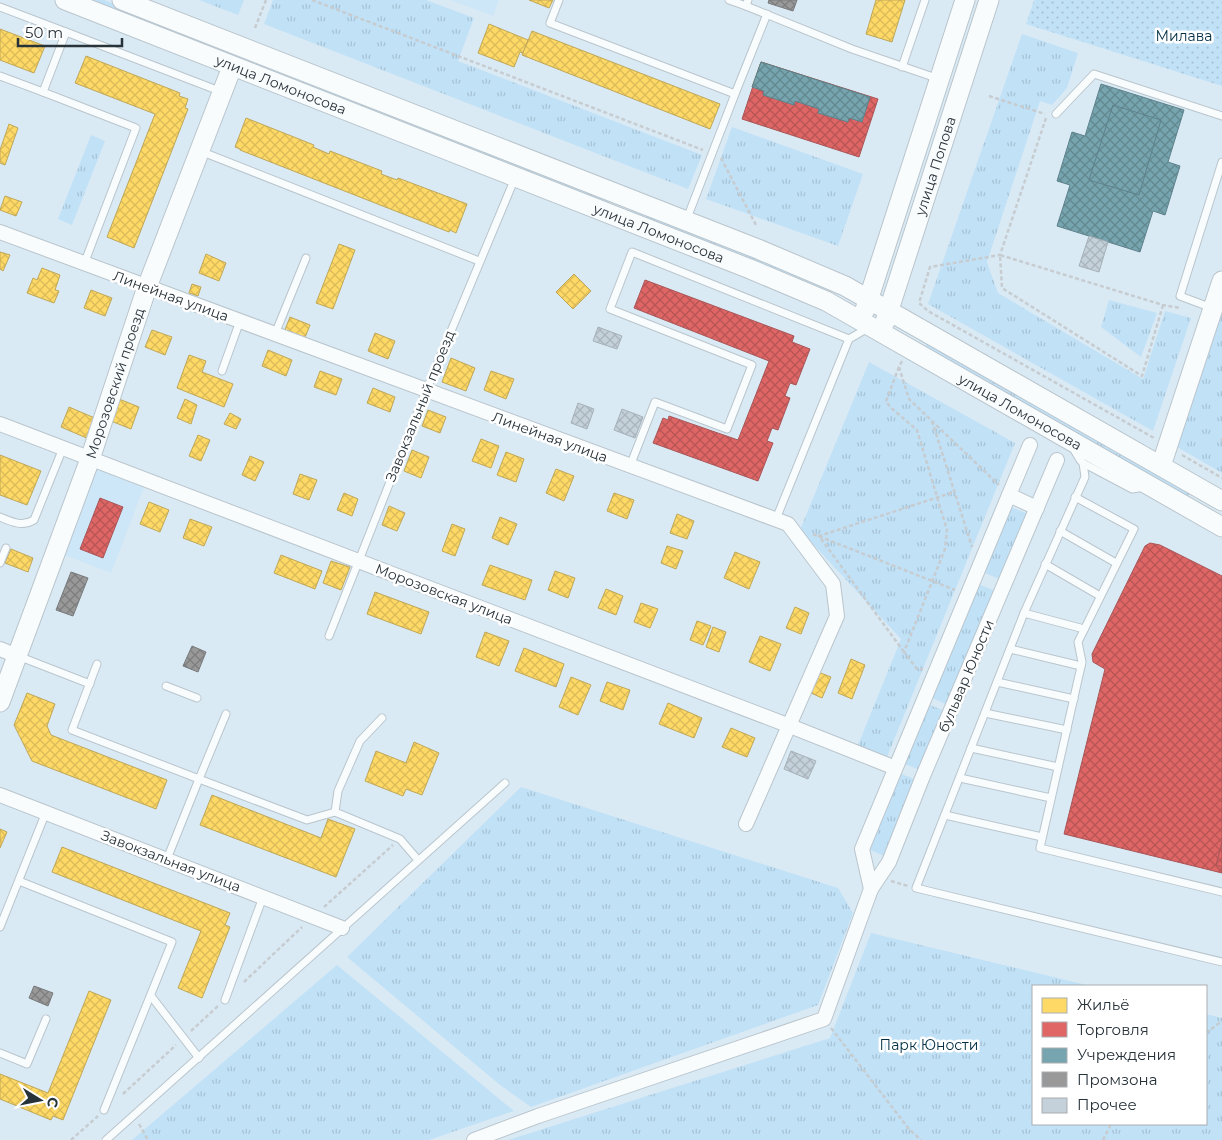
<svg xmlns="http://www.w3.org/2000/svg" width="1222" height="1140" viewBox="0 0 1222 1140" font-family="Montserrat,sans-serif">
	<style>
		.built { fill: #cde7f8 }
		.grass { fill: url(#grass-tufts) }
		.garden { fill: url(#garden-dots) }
		.homes { fill: url(#homes-cross-hatch); stroke: #bea758 }
		.shops { fill: url(#shops-cross-hatch); stroke: #a85658 }
		.public { fill: url(#public-cross-hatch); stroke: #5e828c }
		.industry { fill: url(#industry-cross-hatch); stroke: #777a7c }
		.building { fill: url(#building-cross-hatch); stroke: #a6b1b9 }
		.lines { fill: none; stroke-linecap: round; stroke-linejoin: round }
		.lane-casing { stroke: #b9c5cd; stroke-width: 9 }
		.street-casing { stroke: #b9c5cd; stroke-width: 16 }
		.secondary-casing { stroke: #b9c5cd; stroke-width: 21 }
		.path { stroke: #c6ccd0; stroke-width: 2.5; stroke-dasharray: 4 2.5; stroke-linecap: butt }
		.lane { stroke: #f9fcfd; stroke-width: 7 }
		.street { stroke: #f9fcfd; stroke-width: 14 }
		.secondary { stroke: #f9fcfd; stroke-width: 19 }
		.labels { text-anchor: middle; dominant-baseline: central; stroke-width: 5; stroke-linejoin: round; paint-order: stroke }
		.park-label { font-size: 14px; fill: #012d43; stroke: #fff }
		.street-label { font-size: 14px; fill: #273239; stroke: #fff }
	</style>
	<defs>
		<pattern id="grass-tufts" width="24" height="20" patternUnits="userSpaceOnUse" patternTransform="scale(1.25)"><rect width="24" height="20" fill="#c1e1f7"/><path d="M3 7l-1-3M5 7V3M7 7l1-3M15 17l-1-3M17 17v-4M19 17l1-3" fill="none" stroke="#a6c2d4"/></pattern>
		<pattern id="garden-dots" width="8" height="8" patternUnits="userSpaceOnUse" patternTransform="scale(1.25)"><rect width="8" height="8" fill="#c1e1f7"/><path d="M2 2h.1M6 6h.1" fill="none" stroke="#a6c2d4" stroke-width="1.8" stroke-linecap="round"/></pattern>
		<pattern id="homes-cross-hatch" width="8" height="8" patternUnits="userSpaceOnUse" patternTransform="scale(1.25)"><rect width="8" height="8" fill="#ffd966"/><path d="M0 0l8 8M0 8l8-8" fill="none" stroke="#dbbb59"/></pattern>
		<pattern id="shops-cross-hatch" width="8" height="8" patternUnits="userSpaceOnUse" patternTransform="scale(1.25)"><rect width="8" height="8" fill="#e06666"/><path d="M0 0l8 8M0 8l8-8" fill="none" stroke="#b65555"/></pattern>
		<pattern id="public-cross-hatch" width="8" height="8" patternUnits="userSpaceOnUse" patternTransform="scale(1.25)"><rect width="8" height="8" fill="#76a5af"/><path d="M0 0l8 8M0 8l8-8" fill="none" stroke="#61878f"/></pattern>
		<pattern id="industry-cross-hatch" width="8" height="8" patternUnits="userSpaceOnUse" patternTransform="scale(1.25)"><rect width="8" height="8" fill="#999"/><path d="M0 0l8 8M0 8l8-8" fill="none" stroke="#7d7d7e"/></pattern>
		<pattern id="building-cross-hatch" width="8" height="8" patternUnits="userSpaceOnUse" patternTransform="scale(1.25)"><rect width="8" height="8" fill="#c5d1da"/><path d="M0 0l8 8M0 8l8-8" fill="none" stroke="#a9b4bc"/></pattern>
	</defs>
	<rect width="100%" height="100%" fill="#daeaf4"/>
	<g class="built">
		<path d="M450,0h49l-6,16z"/>
		<path d="M94,468l50,19 -33,86 -49,-19z"/>
	</g>
	<g class="grass">
		<path d="M85,0h19l506,199 -3,6z"/>
		<path d="M199,0h45l-6,15z"/>
		<path d="M273,0h153l48,18 -16,43 244,94 -14,34 -424,-165z"/>
		<path d="M1022,34l56,19 -11,35 -15,17 -12,-4 -53,161 11,31 145,86 22,-68 26,7 -38,113 -225,-127z"/>
		<path d="M732,127l131,47 -25,72 -132,-47z"/>
		<path d="M91,135l14,6 -35,89 2,-5 -14,-6z"/>
		<path d="M631,207l194,78 -3,6 -194,-78z"/>
		<path d="M1109,300l48,13 -16,44 -40,-30z"/>
		<path d="M1222,314v159l-45,-26z"/>
		<path d="M928,341l263,150 -5,8 -262,-150z"/>
		<path d="M869,362l146,81 -128,314 -29,-12 43,-106 -101,-109z"/>
		<path d="M1011,507l17,7 -27,66 -18,-8z"/>
		<path d="M978,584l18,7 -48,114 -18,-8z"/>
		<path d="M927,704l18,7 -25,59 -18,-7z"/>
		<path d="M899,773l18,7 -33,76 -18,-8z"/>
		<path d="M521,787l317,101 15,25 -35,92 -287,102 -31,-22 -153,-128z"/>
		<path d="M871,933l220,53h-58v138h173v-110l16,4v122h-714l322,-102z"/>
		<path d="M337,965l177,146 -85,29h-297z"/>
	</g>
	<path class="garden" d="M1034,0h188v86l-196,-62z"/>
	<g class="homes">
		<path d="M529,0h24l-4,8z"/>
		<path d="M876,0h29l-13,42 -26,-8z"/>
		<path d="M489,24l39,16 -5,13 -3,-1 -6,15 -36,-14z"/>
		<path d="M0,29l45,17 -11,27 -34,-13z"/>
		<path d="M532,31l188,73 -10,25 -188,-74z"/>
		<path d="M86,56l94,37 -1,3 9,3 -3,9 3,1 -54,139 -27,-11 48,-123 -80,-31z"/>
		<path d="M761,62l109,35 -8,25 -13,-4 -1,4 -30,-9 1,-4 -24,-8 -1,4 -31,-10 1,-4 -12,-4z"/>
		<path d="M246,118l68,27 -1,2 16,7 1,-3 52,20 -1,3 16,6 1,-2 69,26 -11,29 -6,-3 -1,2 -209,-82v-1l-5,-2z"/>
		<path d="M9,124l9,4 -13,37 -5,-2v-13z"/>
		<path d="M5,196l17,6 -6,14 -16,-6z"/>
		<path d="M339,244l16,6 -22,59 -17,-6z"/>
		<path d="M0,252l10,3 -7,16 -3,-2z"/>
		<path d="M206,254l20,9 -7,18 -20,-8z"/>
		<path d="M42,268l18,7 -5,15 4,1 -5,12 -27,-10 6,-15 4,2z"/>
		<path d="M574,274l17,17 -18,18 -17,-17z"/>
		<path d="M192,284l9,3 -3,9 -9,-3z"/>
		<path d="M91,290l21,8 -7,18 -21,-8z"/>
		<path d="M290,317l20,8 -6,15 -20,-8z"/>
		<path d="M152,330l20,7 -7,18 -20,-8z"/>
		<path d="M375,333l20,8 -7,18 -20,-8z"/>
		<path d="M268,350l24,10 -6,16 -24,-10z"/>
		<path d="M189,355l17,6 -4,11 31,12 -9,23 -47,-19z"/>
		<path d="M451,358l24,10 -9,23 -24,-9z"/>
		<path d="M320,371l22,8 -6,16 -22,-8z"/>
		<path d="M491,371l23,8 -8,20 -22,-9z"/>
		<path d="M373,388l22,9 -5,15 -23,-9z"/>
		<path d="M119,399l20,8 -8,22 -20,-8z"/>
		<path d="M185,399l12,6 -6,19 -14,-6z"/>
		<path d="M69,407l28,12 -8,20 -28,-12z"/>
		<path d="M428,410l18,7 -6,16 -18,-7z"/>
		<path d="M230,413l11,6 -5,10 -12,-5z"/>
		<path d="M198,435l12,5 -9,21 -12,-5z"/>
		<path d="M481,439l18,7 -8,22 -19,-7z"/>
		<path d="M412,450l17,7 -8,21 -17,-7z"/>
		<path d="M506,452l18,7 -8,23 -19,-7z"/>
		<path d="M0,455l41,16 -14,34 -27,-10z"/>
		<path d="M250,456l14,6 -9,19 -13,-6z"/>
		<path d="M556,469l18,7 -10,25 -18,-8z"/>
		<path d="M300,474l17,6 -8,20 -16,-6z"/>
		<path d="M344,493l14,6 -6,17 -15,-6z"/>
		<path d="M614,493l20,7 -7,19 -20,-8z"/>
		<path d="M149,502l20,8 -9,22 -20,-8z"/>
		<path d="M389,506l16,7 -8,18 -15,-6z"/>
		<path d="M677,514l17,7 -7,18 -17,-6z"/>
		<path d="M500,517l17,7 -9,21 -16,-7z"/>
		<path d="M190,519l22,8 -8,19 -21,-8z"/>
		<path d="M452,524l13,5 -10,27 -13,-5z"/>
		<path d="M667,546l16,5 -7,18 -15,-6z"/>
		<path d="M11,549l22,9 -5,14 -23,-9z"/>
		<path d="M735,552l25,10 -11,27 -25,-11z"/>
		<path d="M281,555l41,16 -7,18 -41,-16z"/>
		<path d="M331,561l19,6 -9,23 -18,-7z"/>
		<path d="M490,565l42,15 -7,20 -43,-15z"/>
		<path d="M555,571l20,7 -7,20 -20,-8z"/>
		<path d="M606,589l17,7 -7,19 -18,-7z"/>
		<path d="M375,592l54,20 -8,22 -54,-20z"/>
		<path d="M641,603l17,6 -8,19 -16,-6z"/>
		<path d="M795,607l14,6 -8,21 -15,-6z"/>
		<path d="M697,621l14,5 -8,19 -13,-5z"/>
		<path d="M713,627l13,5 -7,20 -13,-5z"/>
		<path d="M485,632l24,9 -10,25 -23,-9z"/>
		<path d="M760,636l21,8 -11,27 -21,-9z"/>
		<path d="M524,648l40,16 -8,23 -41,-16z"/>
		<path d="M851,659l14,6 -13,34 -14,-6z"/>
		<path d="M818,672l13,5 -9,21 -13,-6z"/>
		<path d="M571,677l20,8 -13,30 -19,-8z"/>
		<path d="M607,682l23,8 -7,20 -23,-9z"/>
		<path d="M27,693l28,11 -8,22 4,9 116,45 -11,29 -124,-48 -18,-36z"/>
		<path d="M668,703l34,15 -8,20 -35,-14z"/>
		<path d="M731,728l24,10 -8,19 -25,-10z"/>
		<path d="M414,742l25,11 -17,42 -16,-6 -3,7 -38,-15 11,-30 30,12z"/>
		<path d="M212,795l109,43 7,-19 27,10 -19,48 -136,-52z"/>
		<path d="M0,829l7,3 -7,16z"/>
		<path d="M62,847l168,66 -5,12 5,2 -28,71 -24,-10 23,-57 -149,-59z"/>
		<path d="M89,991l22,9 -48,120 -10,-4 -2,4 -51,-21v-25l48,19z"/>
	</g>
	<g class="shops">
		<path d="M761,62l117,37 -19,58 -117,-38z"/>
		<path d="M645,280l149,56 -2,6 18,7 -14,36 -6,-2 -5,13 5,2 -12,32 -6,-2 -5,13 6,2 -15,38 -105,-38 10,-25 5,2 1,-4 69,24 31,-79 -135,-53z"/>
		<path d="M100,498l23,9 -20,51 -23,-9z"/>
		<path d="M1150,543l10,2 62,31v297l-158,-39 41,-165 -12,-7 -1,-8 53,-108z"/>
		<path d="M1222,842v25l-6,-2z"/>
	</g>
	<g class="public">
		<path d="M761,62l109,35 -8,25 -13,-4 -1,4 -30,-9 1,-4 -24,-8 -1,4 -31,-10 1,-4 -12,-4z"/>
		<path d="M1101,84l83,26 -16,52 12,4 -15,49 -12,-4 -13,41 -83,-26 13,-41 -13,-4 15,-49 13,4z"/>
		<path d="M1113,105l48,15 -22,75 -50,-15z"/>
	</g>
	<g class="industry">
		<path d="M769,0h28l-4,11 -25,-8z"/>
		<path d="M71,572l17,6 -15,38 -17,-6z"/>
		<path d="M192,646l14,6 -8,20 -15,-6z"/>
		<path d="M34,986l19,7 -5,13 -19,-8z"/>
	</g>
	<g class="building">
		<path d="M1089,236l19,6 -9,30 -20,-6z"/>
		<path d="M598,327l24,9 -5,13 -24,-8z"/>
		<path d="M578,403l16,6 -7,20 -16,-6z"/>
		<path d="M622,409l21,8 -8,21 -21,-8z"/>
		<path d="M791,751l25,10 -8,18 -24,-10z"/>
	</g>
	<g class="lines">
		<defs>
			<g id="lane">
				<path d="M559,0l-9,23 185,71 -49,127"/>
				<path d="M729,0l17,6"/>
				<path d="M748,0l-2,6 106,43 87,30"/>
				<path d="M0,7l66,25"/>
				<path d="M902,67l23,-67"/>
				<path d="M0,76l43,16"/>
				<path d="M735,94l32,-80"/>
				<path d="M1056,114l38,-40 128,42"/>
				<path d="M200,151l279,110"/>
				<path d="M84,264l52,-136 -93,-36 23,-60 156,60"/>
				<path d="M1212,308l-32,-12 42,-134"/>
				<path d="M275,334l31,-76"/>
				<path d="M222,371l18,-50"/>
				<path d="M1073,448l7,12 3,3 49,26 13,-2"/>
				<path d="M1083,463l2,14 -61,136 -108,275 306,74"/>
				<path d="M630,466l25,-64 72,27 25,-64 -142,-56 22,-57 217,87"/>
				<path d="M1075,497l59,32 -56,113 4,20 -42,186 182,44"/>
				<path d="M0,517c12,5 22,10 34,3l29,-72"/>
				<path d="M776,519l73,-180 19,-11"/>
				<path d="M1060,531l56,32"/>
				<path d="M0,563l6,-15"/>
				<path d="M1045,564l55,32"/>
				<path d="M1024,613l60,16"/>
				<path d="M329,636l97,-245 89,-213"/>
				<path d="M1010,649l71,17"/>
				<path d="M18,656l72,28"/>
				<path d="M97,664l-25,66 127,49 -32,80"/>
				<path d="M997,682l77,17"/>
				<path d="M166,686l31,12"/>
				<path d="M985,713l82,17"/>
				<path d="M226,714l-27,65 108,41 28,-8"/>
				<path d="M382,718l-22,23 -22,50 -3,21 65,27 18,21"/>
				<path d="M971,748l87,19"/>
				<path d="M960,778l91,20"/>
				<path d="M945,815l97,22"/>
				<path d="M19,881l153,61 -68,168"/>
				<path d="M0,927l46,-115"/>
				<path d="M151,996l48,62"/>
				<path d="M225,1000l38,-103"/>
				<path d="M0,1053l27,11 19,-45"/>
				<path d="M106,1140l399,-357"/>
			</g>
			<g id="street">
				<path d="M0,232l788,292 45,60 4,32 -91,208"/>
				<path d="M0,424l790,302 98,39"/>
				<path d="M1030,445l-21,50 28,13"/>
				<path d="M0,649l17,7"/>
				<path d="M0,795l342,133"/>
				<path d="M871,889l18,-27 34,-86 134,-316"/>
				<path d="M474,1140l64,-24 286,-97 47,-130 -9,-40 147,-354"/>
			</g>
			<g id="secondary">
				<path id="s1" d="M65,0l685,269 76,32 396,226"/>
				<path d="M122,0l636,249 87,37 44,25 333,190"/>
				<path d="M865,310l100,-310"/>
				<path id="s2" d="M885,322l104,-322"/>
				<path d="M1161,466l61,-185"/>
				<path id="s3" d="M0,702l90,-243 57,-172 85,-220"/>
			</g>
		</defs>
		<use href="#lane" class="lane-casing"/>
		<use href="#street" class="street-casing"/>
		<use href="#secondary" class="secondary-casing"/>
		<g class="path">
			<path d="M312,0l391,150"/>
			<path d="M255,28l11,-28"/>
			<path d="M989,96l56,18"/>
			<path d="M1046,118l-46,137 -70,12 -11,36 9,8 226,127"/>
			<path d="M721,158l35,67"/>
			<path d="M1163,305l-21,71 -140,-88 -2,-33 163,50 17,3"/>
			<path d="M902,361l-3,6 10,32 90,86"/>
			<path d="M899,367l-13,34 4,6 27,23 30,100 -2,19 -41,103 13,17h6"/>
			<path d="M932,421l40,126"/>
			<path d="M1222,438v3"/>
			<path d="M1182,455l40,23"/>
			<path d="M813,534l142,56"/>
			<path d="M904,652l-85,-116 135,-44"/>
			<path d="M891,881l17,5"/>
			<path d="M324,907l69,-62"/>
			<path d="M244,982l58,-55"/>
			<path d="M831,1028l78,101 12,11"/>
			<path d="M191,1031l27,-25"/>
			<path d="M1206,1033l16,-12"/>
			<path d="M123,1094l53,-49"/>
			<path d="M139,1124l9,16"/>
			<path d="M71,1140l27,-24"/>
			<path d="M1103,1140l8,-16"/>
		</g>
		<use href="#lane" class="lane"/>
		<use href="#street" class="street"/>
		<use href="#secondary" class="secondary"/>
	</g>
	<g class="labels">
		<g class="park-label">
			<text x="1184" y="36">Милава</text>
			<text x="929" y="1045">Парк Юности</text>
		</g>
		<g class="street-label">
			<text stroke="none"><textPath href="#s1" startOffset="232">улица Ломоносова</textPath></text>
			<text stroke="none"><textPath href="#s2" startOffset="164">улица Попова</textPath></text>
			<text stroke="none"><textPath href="#s1" startOffset="638">улица Ломоносова</textPath></text>
			<text transform="translate(171 296) rotate(20)">Линейная улица</text>
			<text stroke="none"><textPath href="#s3" startOffset="339">Морозовский проезд</textPath></text>
			<text transform="translate(420 406) rotate(-68)">Завокзальный проезд</text>
			<text stroke="none"><textPath href="#s1" startOffset="1042">улица Ломоносова</textPath></text>
			<text transform="translate(550 437) rotate(20)">Линейная улица</text>
			<text transform="translate(444 594) rotate(21)">Морозовская улица</text>
			<text transform="translate(966 676) rotate(-67)">бульвар Юности</text>
			<text transform="translate(171 861) rotate(21)">Завокзальная улица</text>
		</g>
	</g>
	<rect x="1032" y="985" width="175" height="140" fill="#ffffff" stroke="#a9adb0"/>
	<rect x="1042" y="998" width="25" height="15" fill="#ffd966" stroke="#a9adb0"/>
	<text x="1077" y="1010" font-size="15" fill="#273239">Жильё</text>
	<rect x="1042" y="1022" width="25" height="15" fill="#e06666" stroke="#a9adb0"/>
	<text x="1077" y="1035" font-size="15" fill="#273239">Торговля</text>
	<rect x="1042" y="1048" width="25" height="15" fill="#76a5af" stroke="#a9adb0"/>
	<text x="1077" y="1060" font-size="15" fill="#273239">Учреждения</text>
	<rect x="1042" y="1072" width="25" height="15" fill="#999999" stroke="#a9adb0"/>
	<text x="1077" y="1085" font-size="15" fill="#273239">Промзона</text>
	<rect x="1042" y="1098" width="25" height="15" fill="#c5d1da" stroke="#a9adb0"/>
	<text x="1077" y="1110" font-size="15" fill="#273239">Прочее</text>
	<g transform="translate(40 1100) rotate(100)" stroke="#ffffff" stroke-width="4" paint-order="stroke">
	<path d="M0-4L9 19L0 12L-9 19Z" fill="#273239"/>
	<text y="-8" font-size="14" font-weight="bold" text-anchor="middle" fill="#273239">С</text>
	</g>
	<path d="M18 38v8h104v-8" fill="none" stroke="#273239" stroke-width="2.5"/>
	<text x="25" y="38" font-size="15" fill="#273239" stroke="#ffffff" stroke-width="4" paint-order="stroke">50 m</text>
</svg>
